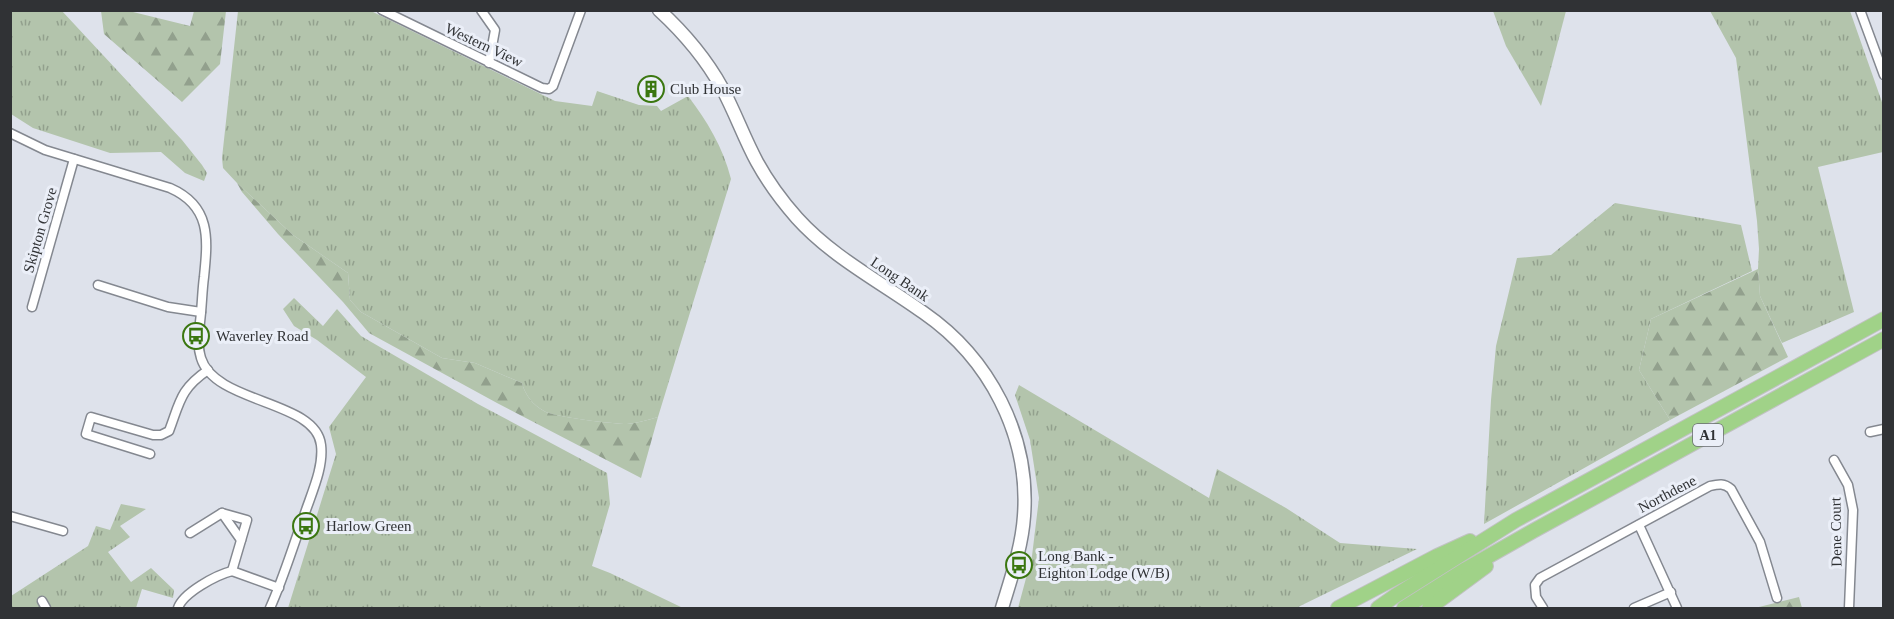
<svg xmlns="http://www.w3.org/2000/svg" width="1894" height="619" viewBox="0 0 1894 619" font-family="Georgia,serif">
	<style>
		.grass { fill: url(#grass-tufts) }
		.forest { fill: url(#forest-firs) }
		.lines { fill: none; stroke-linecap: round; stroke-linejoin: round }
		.minor-casing { stroke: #848890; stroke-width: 11 }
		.secondary-casing { stroke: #848890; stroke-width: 15 }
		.trunk-casing { stroke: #c1c2c2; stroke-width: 16 }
		.minor { stroke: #fff; stroke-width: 8 }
		.secondary { stroke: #fff; stroke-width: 12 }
		.trunk { stroke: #a0d288; stroke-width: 14 }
		.labels { text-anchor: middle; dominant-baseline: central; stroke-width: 6; stroke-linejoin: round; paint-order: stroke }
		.shield { fill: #ebeff8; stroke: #686b70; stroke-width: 1.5 }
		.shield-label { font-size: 14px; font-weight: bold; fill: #303235 }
		.street-label { font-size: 15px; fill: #303235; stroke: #ebeff8 }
		.poi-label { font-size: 15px; fill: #303235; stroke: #ebeff8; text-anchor: start }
	</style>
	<defs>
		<pattern id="grass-tufts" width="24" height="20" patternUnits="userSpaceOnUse" patternTransform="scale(1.5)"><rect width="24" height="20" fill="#b3c4ac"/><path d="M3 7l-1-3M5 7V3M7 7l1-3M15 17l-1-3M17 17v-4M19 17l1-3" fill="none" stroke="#92a08d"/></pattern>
		<pattern id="forest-firs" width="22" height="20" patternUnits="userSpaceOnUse" patternTransform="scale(1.5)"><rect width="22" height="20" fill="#b3c4ac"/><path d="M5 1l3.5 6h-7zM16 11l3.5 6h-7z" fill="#92a08d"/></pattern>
	</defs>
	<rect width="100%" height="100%" fill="#dee2eb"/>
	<g class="grass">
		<path d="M369,10l186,91 37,5 5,-15 42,14 18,1 4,5 27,-15c19,25 35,51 43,83l-73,238c-10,3 -21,6 -31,7 -13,0 -74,-7 -83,-13 -11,-6 -19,-16 -22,-28l-47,-20 -33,-5 -81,-46 -11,-12 -2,-27 -55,-38 -56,-52 -14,-15 -1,-10 16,-147z"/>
		<path d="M10,11h52l120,129 20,25 5,8 -3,8 -19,-8 -24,-21 -51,1 -77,-25 -22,-14z"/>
		<path d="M1493,11h73l-25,95 -35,-60z"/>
		<path d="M1710,11h140l33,94v47l-65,15 36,145 -72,31 -22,-47 -2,-27 1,-20 -2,-28 -21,-163z"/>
		<path d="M1615,203l126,22 11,46 -101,48 -12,51 31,50 -186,104 7,-124 5,-54 21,-88 34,-3z"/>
		<path d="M294,298l29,28 14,-17 24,27 117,68 129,69 3,31 -18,62 18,7 73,35h-395l48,-154 -7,-27 37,-50 -49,-37 -23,-14 -11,-17z"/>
		<path d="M1019,385l190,113 8,-29 69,39 54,35 77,6 -121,59h-278l14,-52 7,-58 -9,-58 -15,-45z"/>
		<path d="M121,504l25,5 -26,17 10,11 -22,15 23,30 20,-14 23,22 -1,8 -31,-9 -6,19h-125v-12l77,-50 8,-20 14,4z"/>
	</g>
	<g class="forest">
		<path d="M101,11h28l61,15 4,-15h32l-6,53 -38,38 -78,-68z"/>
		<path d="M237,183l56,52 55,38 2,27 11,12 81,46 33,5 47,20c3,12 11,22 22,28 10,6 70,13 83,13 10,-1 21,-4 31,-7l-17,61 -144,-75 -128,-70 -26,-31 -65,-68 -36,-42z"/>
		<path d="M1758,269l2,27 28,61 -118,63 -31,-50 12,-51z"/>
		<path d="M1799,597l3,11h-47z"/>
	</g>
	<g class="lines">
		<defs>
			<g id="minor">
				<path d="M382,10l160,78 7,1 4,-3 28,-76"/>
				<path d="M481,10l14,20 -6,33"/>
				<path d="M1860,10l24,65"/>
				<path d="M10,133l35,17 125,38c41,18 38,50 34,89 -2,15 -2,30 -4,45 -1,12 -3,24 1,36 14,46 115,42 120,87 3,24 -11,51 -18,74 -11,30 -20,60 -33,89"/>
				<path d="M98,285l70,22 33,5"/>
				<path d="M32,307l42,-148"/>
				<path d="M1870,432l14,-3"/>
				<path d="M150,454l-64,-20 5,-17 62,18h8l8,-4c11,-29 11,-42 39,-61"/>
				<path d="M1834,460l14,25 5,25 -4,98"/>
				<path d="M222,513l19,27"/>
				<path d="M10,516l53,15"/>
				<path d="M1639,525l38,83"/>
				<path d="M190,533l32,-20 25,7 -15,51"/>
				<path d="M42,601l4,7"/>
				<path d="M178,608c5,-15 38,-33 54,-37l47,17"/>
				<path d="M1543,608l-7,-11 -1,-12 5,-7 170,-92c9,-2 14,-3 21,3l29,53 17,56"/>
				<path d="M1634,608l37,-16"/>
			</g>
			<path id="secondary" d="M659,10c25,23 47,49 63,78 13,24 22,50 35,74 11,20 25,39 40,56 35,39 84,64 127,95 65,45 106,122 100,203 -2,31 -13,62 -22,92"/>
			<g id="trunk">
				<path d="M1338,608l99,-52 33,-15"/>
				<path d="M1378,608l17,-12 121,-76 368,-201"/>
				<path d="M1404,608l62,-39 67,-38 351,-192"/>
				<path d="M1429,608l57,-42"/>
			</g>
		</defs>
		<use href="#minor" class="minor-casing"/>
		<use href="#secondary" class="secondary-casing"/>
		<use href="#trunk" class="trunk-casing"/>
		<use href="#minor" class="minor"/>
		<use href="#secondary" class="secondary"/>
		<use href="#trunk" class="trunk"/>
	</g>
	<defs>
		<symbol id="building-ring" viewBox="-11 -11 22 22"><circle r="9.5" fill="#ebeff8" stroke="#3b7710" stroke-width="1.5"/><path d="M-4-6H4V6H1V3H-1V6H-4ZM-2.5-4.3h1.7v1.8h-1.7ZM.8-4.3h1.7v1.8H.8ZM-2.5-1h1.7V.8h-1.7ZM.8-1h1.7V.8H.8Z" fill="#3b7710"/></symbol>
		<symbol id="bus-ring" viewBox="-11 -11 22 22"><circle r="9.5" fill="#ebeff8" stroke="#3b7710" stroke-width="1.5"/><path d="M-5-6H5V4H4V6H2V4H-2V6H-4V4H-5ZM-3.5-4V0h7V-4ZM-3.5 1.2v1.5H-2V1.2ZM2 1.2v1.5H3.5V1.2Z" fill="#3b7710"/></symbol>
	</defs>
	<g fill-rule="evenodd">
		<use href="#building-ring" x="636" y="74" width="30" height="30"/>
		<use href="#bus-ring" x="181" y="321" width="30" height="30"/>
		<use href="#bus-ring" x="291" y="511" width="30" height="30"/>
		<use href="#bus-ring" x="1004" y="550" width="30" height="30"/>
	</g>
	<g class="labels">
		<rect class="shield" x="1693" y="424" width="30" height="22" rx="4.5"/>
		<g class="shield-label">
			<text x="1708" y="435">A1</text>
		</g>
		<g class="street-label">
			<text transform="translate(484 45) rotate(25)">Western View</text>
			<text transform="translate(40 230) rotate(-74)">Skipton Grove</text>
			<text transform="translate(900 279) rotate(34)">Long Bank</text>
			<text transform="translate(1667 494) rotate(-28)">Northdene</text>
			<text transform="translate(1836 532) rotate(-91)">Dene Court</text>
		</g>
		<g class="poi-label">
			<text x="670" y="89">Club House</text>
			<text x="216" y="336">Waverley Road</text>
			<text x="326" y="526">Harlow Green</text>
			<text x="1038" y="556">Long Bank -<tspan x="1038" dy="17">Eighton Lodge (W/B)</tspan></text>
		</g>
	</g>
	<rect width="1894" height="619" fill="none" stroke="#303235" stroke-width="24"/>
</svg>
